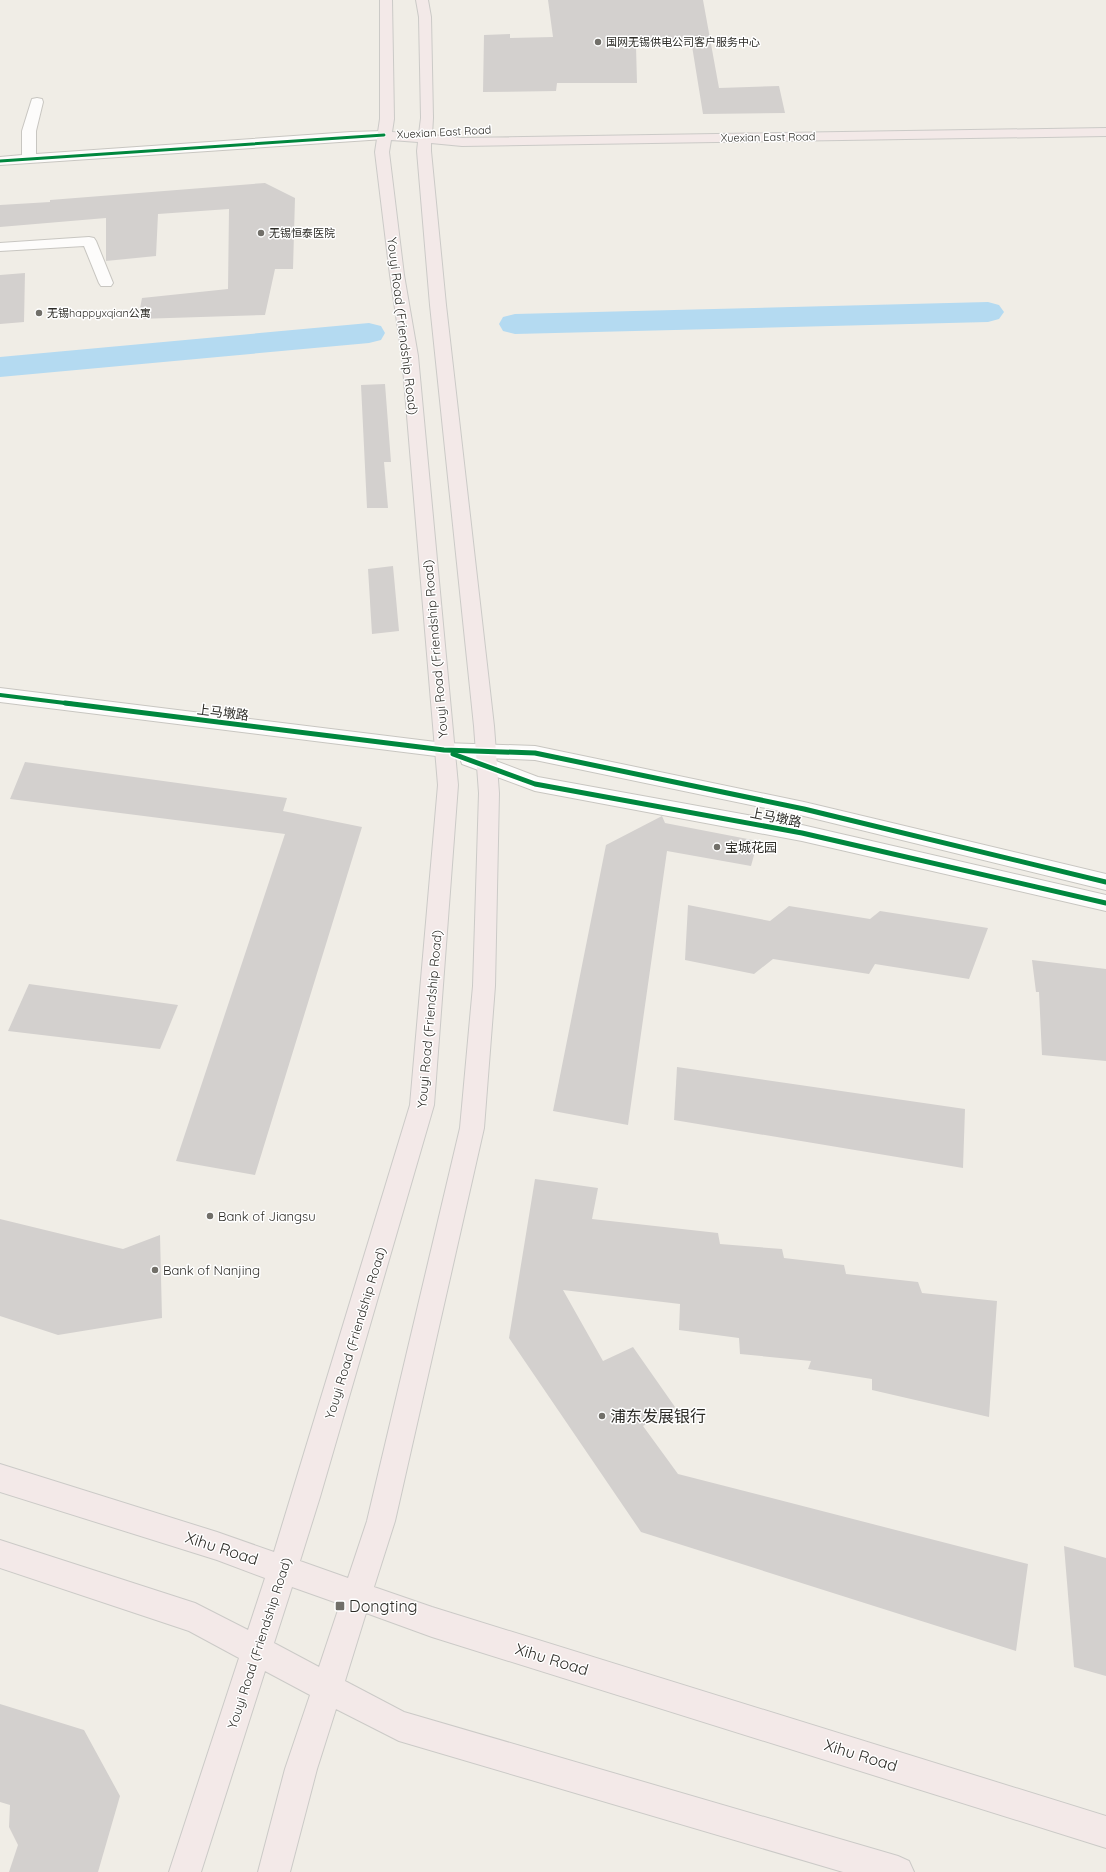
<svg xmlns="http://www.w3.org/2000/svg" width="1106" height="1872" viewBox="0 0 1106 1872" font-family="Quicksand,'Noto Sans SC',sans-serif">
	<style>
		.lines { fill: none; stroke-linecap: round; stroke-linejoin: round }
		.river { fill: #b4daf1; fill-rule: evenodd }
		.building { fill: #d3d0ce }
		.minor-casing { stroke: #c8c6c1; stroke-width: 2 }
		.major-casing { stroke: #cbcac7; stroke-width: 2 }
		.minor { fill: #fdfcfb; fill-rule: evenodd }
		.major { fill: #f3e9e8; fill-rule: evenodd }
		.cycleway-far2-casing { stroke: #fff; stroke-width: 4.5 }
		.cycleway-far1-casing { stroke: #fff; stroke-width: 6 }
		.cycleway-casing { stroke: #fff; stroke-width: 8 }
		.cycleway-far2 { stroke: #00873e; stroke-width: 3 }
		.cycleway-far1 { stroke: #00873e; stroke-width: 4 }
		.cycleway { stroke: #00873e; stroke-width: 5 }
		.poi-dot { fill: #716f69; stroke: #fff; stroke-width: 1.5 }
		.labels { text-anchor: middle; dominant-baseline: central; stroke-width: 3; stroke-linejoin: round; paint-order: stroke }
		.far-poi-label { font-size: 11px; fill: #2c2b26; stroke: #fff; text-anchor: start }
		.far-street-label { font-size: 11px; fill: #2c2b26; stroke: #fff }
		.street-label { font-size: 13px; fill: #2c2b26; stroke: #fff }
		.poi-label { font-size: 13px; fill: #2c2b26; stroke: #fff; text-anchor: start }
		.near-poi-label { font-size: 16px; fill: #2c2b26; stroke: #fff; text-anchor: start }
		.near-street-label { font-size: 16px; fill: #2c2b26; stroke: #fff }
	</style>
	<rect width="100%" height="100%" fill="#f0ede6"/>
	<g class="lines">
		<g class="river">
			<path d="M988,302l11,3 5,7 -5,7 -11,3 -473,12 -12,-3 -4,-7 4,-7 12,-3z"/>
			<path d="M369,323l12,3 4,7 -4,7 -12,3 -369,34v-20z"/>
		</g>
	</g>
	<g class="building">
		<path d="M548,0h155l16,88 60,-2 6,27 -82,1 -11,-68h-56l1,37h-80l-1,8 -73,1 1,-57 26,-1v4l43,-1z"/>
		<path d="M265,183l30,15 -2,71h-18l-10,46 -127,4 4,-21 86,-9 1,-80 -71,5 -2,42 -50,5v-43l-106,9v-22l50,-3v-2z"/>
		<path d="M25,273l-1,49 -24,2v-49z"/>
		<path d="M385,384l6,78h-7l4,46h-21l-6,-123z"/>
		<path d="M393,566l6,65 -27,3 -4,-65z"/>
		<path d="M25,762l262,36 -4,13 79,16 -107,348 -79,-14 109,-327 -275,-35z"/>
		<path d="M662,816l3,7 93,18 -7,25 -84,-15 -39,274 -75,-14 53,-266z"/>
		<path d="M688,905l82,16 19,-15 81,13 10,-8 108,17 -19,51 -94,-15 -6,10 -96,-15 -19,15 -69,-14z"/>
		<path d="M1032,960l74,9v92l-64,-6 -3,-63h-3z"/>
		<path d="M29,984l149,21 -18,44 -152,-18z"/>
		<path d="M677,1067l288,42 -2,59 -289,-48z"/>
		<path d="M535,1179l63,9 -6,31 126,14 2,11 62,5 2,9 60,7 2,9 72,8 4,11 75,8 -8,116 -117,-27v-11l-64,-10 3,-8 -71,-7 -1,-16 -60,-8 1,-26 -117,-14 40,71 30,-14 42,60 -32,19 35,48 350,90 -12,87 -375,-119 -132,-194z"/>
		<path d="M0,1219l123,30 37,-14 2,83 -104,17 -58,-19z"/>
		<path d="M1064,1546l42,12v118l-32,-9z"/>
		<path d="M0,1704l84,26 36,66 -22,76h-89l9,-27 -9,-18 1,-22 -10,-3z"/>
	</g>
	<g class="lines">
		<defs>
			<g id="minor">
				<path d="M37,98l5,1 1,3 -7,29v23l315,-22 33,-1 5,1 2,3 -2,3 -5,1 -384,26v-8l22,-2v-24l9,-29 1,-3z"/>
				<path d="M89,237l5,1 2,3 17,42 -2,3h-10l-2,-3 -15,-37 -84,5v-8z"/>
				<path d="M0,688l444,55 91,3 269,56 302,72v16l-302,-74 -269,-56 -47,-2 50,19 264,48 304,70v16l-304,-70 -267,-50 -73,-27 -2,-6 -16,-1 -444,-55z"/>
			</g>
			<path id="major" d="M380,0h12l2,119 -2,13 27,2 2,-16 -2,-101 -3,-17h12l3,17 2,101 -1,17 30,3 644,-10v8l-644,10 -31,-3v8l15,154 48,421 5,67 -4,193 -11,142 -89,393 -21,66 58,20 674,209v32l-674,-211 -66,-24 -21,68 59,31 494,144 11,5 5,11h-71l-444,-131 -63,-32 -19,60 -27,103h-32l27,-103 25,-74 -45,-24 -64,201h-32l70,-214 -50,-27 -189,-63v-28l195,63 53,27 17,-52 -48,-18 -217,-68v-28l217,68 57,20 136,-447 28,-320 -36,-429 -12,-81 -15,-123 5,-33zM391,140l27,2 -1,9 13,154 44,421 5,67 -6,193 -13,142 -93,393 -19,57 -48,-17 20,-64 114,-392 24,-320 -40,-429 -14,-81 -15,-123zM292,1587l48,17 -21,63 -45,-24z"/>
		</defs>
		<use href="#minor" class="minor-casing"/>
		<use href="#major" class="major-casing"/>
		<use href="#minor" class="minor"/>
		<use href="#major" class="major"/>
		<defs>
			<path id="cycleway-far2" d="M0,161l384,-26"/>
			<path id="cycleway-far1" d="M0,695l73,9"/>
			<g id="cycleway">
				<path d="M65,703l379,47 91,3 269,56 302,73"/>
				<path d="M453,754l82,30 267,49 304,70"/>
			</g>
		</defs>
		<use href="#cycleway-far2" class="cycleway-far2-casing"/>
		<use href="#cycleway-far1" class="cycleway-far1-casing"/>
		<use href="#cycleway" class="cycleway-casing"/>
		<use href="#cycleway-far2" class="cycleway-far2"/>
		<use href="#cycleway-far1" class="cycleway-far1"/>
		<use href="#cycleway" class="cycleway"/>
	</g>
	<g class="poi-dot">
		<circle cx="598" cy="42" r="4"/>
		<circle cx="261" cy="233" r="4"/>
		<circle cx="39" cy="313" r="4"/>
		<circle cx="717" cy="847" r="4"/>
		<circle cx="210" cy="1216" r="4"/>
		<circle cx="155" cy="1270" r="4"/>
		<circle cx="602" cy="1416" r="4"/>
		<rect x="335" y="1601" width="10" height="10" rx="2"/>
	</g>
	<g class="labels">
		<g class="far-poi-label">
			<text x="606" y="42">国网无锡供电公司客户服务中心</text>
			<text x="269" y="233">无锡恒泰医院</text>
			<text x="47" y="313">无锡happyxqian公寓</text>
		</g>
		<g class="far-street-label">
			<text transform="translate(444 132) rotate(-3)">Xuexian East Road</text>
			<text transform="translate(768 137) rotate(-1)">Xuexian East Road</text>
		</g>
		<g class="street-label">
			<text transform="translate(403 326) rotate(83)">Youyi Road (Friendship Road)</text>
			<text transform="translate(435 649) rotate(-95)">Youyi Road (Friendship Road)</text>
			<text transform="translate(223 712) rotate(7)">上马墩路</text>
			<text transform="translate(776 817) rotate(11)">上马墩路</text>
			<text transform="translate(429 1019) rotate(-85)">Youyi Road (Friendship Road)</text>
			<text transform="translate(355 1333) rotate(-73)">Youyi Road (Friendship Road)</text>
			<text transform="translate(259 1643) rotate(-72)">Youyi Road (Friendship Road)</text>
		</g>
		<g class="poi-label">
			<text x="725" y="847">宝城花园</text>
			<text x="218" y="1216">Bank of Jiangsu</text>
			<text x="163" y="1270">Bank of Nanjing</text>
		</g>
		<g class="near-poi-label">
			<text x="610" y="1416">浦东发展银行</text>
			<text x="349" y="1606">Dongting</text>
		</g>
		<g class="near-street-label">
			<text transform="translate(222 1548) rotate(18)">Xihu Road</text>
			<text transform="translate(552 1659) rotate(17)">Xihu Road</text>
			<text transform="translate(861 1755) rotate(17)">Xihu Road</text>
		</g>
	</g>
</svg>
